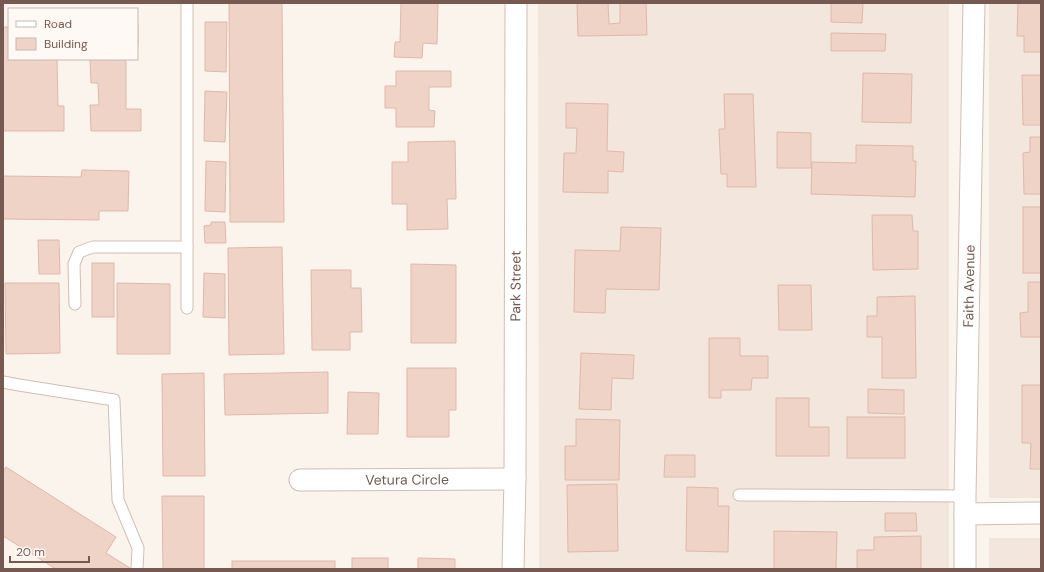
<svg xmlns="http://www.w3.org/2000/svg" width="1044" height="572" viewBox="0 0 1044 572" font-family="'DM Sans',sans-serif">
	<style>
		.residential { fill: #f3e6dc }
		.building { fill: #efd3c7; stroke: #e0b8a9 }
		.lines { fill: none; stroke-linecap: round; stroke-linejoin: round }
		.service-casing { stroke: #d0beb5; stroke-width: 13 }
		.minor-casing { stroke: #d0beb5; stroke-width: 23 }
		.service { stroke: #fff; stroke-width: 11 }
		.minor { stroke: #fff; stroke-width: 21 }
		.labels { text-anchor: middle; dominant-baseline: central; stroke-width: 3; stroke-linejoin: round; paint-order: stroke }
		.street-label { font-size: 14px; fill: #765a51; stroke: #fef9f4 }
	</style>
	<rect width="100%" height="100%" fill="#fbf4ed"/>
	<g class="residential">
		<path d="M538,3h411v566h-410z"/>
		<rect x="989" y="3" width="52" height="495"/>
		<rect x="989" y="538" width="52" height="31"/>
	</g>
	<g class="building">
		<path d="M229,3h53l2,219h-54z"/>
		<path d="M401,3h37l-1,41 -14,-1 -1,15 -28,-1 1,-15h5z"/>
		<path d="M577,3h31l1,21 11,-1v-20h26l1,32 -69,1z"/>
		<path d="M831,3h32l-1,20 -31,-1z"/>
		<path d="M1018,3h23v49h-17v-16h-7z"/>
		<path d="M205,22h22l-1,50 -21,-1z"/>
		<rect x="137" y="24" width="1" height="21"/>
		<path d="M3,27h6v32h48l1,47h6v25h-61z"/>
		<path d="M831,33l55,1 -1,17h-54z"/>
		<path d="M90,59h36v50h15v22h-50l-1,-26h9l-1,-22h-7z"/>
		<path d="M396,71h55v16h-22v23l6,1 -1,16h-38v-19h-11v-22h11z"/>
		<path d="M863,73l49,1 -1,49 -49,-1z"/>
		<path d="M1022,75h19v50h-18z"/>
		<path d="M205,91l22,1 -2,50 -21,-1z"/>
		<path d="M724,94h29l3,93h-29v-13h-6l-2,-45h6z"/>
		<path d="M566,103l42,1 -1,47 17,1 -1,20 -15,-1v22l-45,-1 1,-39h12l1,-25h-11z"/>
		<path d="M777,132l34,1v35h-34z"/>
		<path d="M1030,137h11v57h-17l-1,-41 7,-1z"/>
		<path d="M455,141l1,58h-9l1,30 -41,1v-26h-15v-42h16v-20z"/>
		<path d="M856,145l57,1v15h3l-1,36 -104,-3 1,-32 44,1z"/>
		<path d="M206,161l20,1 -1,50 -20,-1z"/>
		<path d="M82,170l47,1 -1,40h-29v9l-96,-1v-43l78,1z"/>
		<rect x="1023" y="207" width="18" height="66"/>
		<path d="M872,215h40l1,16h5v38l-45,1z"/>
		<path d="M211,222h14l1,21h-21l-1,-17 7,-1z"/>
		<path d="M621,227l40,1 -2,62 -53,-1 -1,24 -31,-1 1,-62 45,1z"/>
		<path d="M38,240h21l1,34h-21z"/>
		<path d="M282,247l2,107 -55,1 -1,-107z"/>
		<rect x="92" y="263" width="22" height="54"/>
		<path d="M411,264l45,1v78h-45z"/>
		<path d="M311,270h40v18h10l1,44h-12v18h-38z"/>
		<path d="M204,273l21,1v44l-22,-1z"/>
		<path d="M1028,282h13v55h-20l-1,-24 8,-1z"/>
		<path d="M5,283h54l1,70 -54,1z"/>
		<path d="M117,283l53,1v70h-53z"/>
		<path d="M778,285h33l1,45h-33z"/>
		<path d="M915,296l1,82h-34v-41h-15v-21h10v-19z"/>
		<path d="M709,338h31v18h28v22h-16l-1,12h-30v8h-12z"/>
		<path d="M581,353l53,2 -1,24 -21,-1 -1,32 -32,-1z"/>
		<path d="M407,368h49v42h-7v27h-42z"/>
		<path d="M328,372v41l-103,2 -1,-41z"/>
		<path d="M204,373l1,103h-42l-1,-102z"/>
		<path d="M1022,385h19v84h-11l1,-26h-9z"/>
		<path d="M868,389l36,1v24l-36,-1z"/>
		<path d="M348,392l31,1 -1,41h-31z"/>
		<path d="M776,398h33v29h20v29h-53z"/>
		<rect x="847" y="417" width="58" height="41"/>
		<path d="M576,419l44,1 -1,60h-54v-34h11z"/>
		<path d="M665,455h30v22h-31z"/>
		<path d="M6,467l110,70 -10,16 24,15 -1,1h-73l-53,-33v-65z"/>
		<path d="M617,484l1,67 -50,1 -1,-67z"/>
		<path d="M687,487l31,1v18h11l-1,46 -42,-1z"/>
		<path d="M162,496h42v73h-41z"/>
		<path d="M885,513h31l1,18h-32z"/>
		<path d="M774,531l63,1 -1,37h-62z"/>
		<path d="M921,536v33h-64v-19h17v-13z"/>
		<rect x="352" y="558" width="36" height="11"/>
		<path d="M418,558l37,1v10h-37z"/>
		<rect x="232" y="561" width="103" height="8"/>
	</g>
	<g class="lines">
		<defs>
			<g id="service">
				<path d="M187,3v305"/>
				<path d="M75,304l-1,-40 5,-12 14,-5h94"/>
				<path d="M3,382l16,3 95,15 4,100 20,48 -1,21"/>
				<path d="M739,495l226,1"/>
			</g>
			<g id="minor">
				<path id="s1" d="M300,480l215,-1"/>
				<path d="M965,514l76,-1"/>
				<path id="s2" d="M513,569l2,-90 1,-476"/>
				<path id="s3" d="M965,569v-73l9,-493"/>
			</g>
		</defs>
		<use href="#service" class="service-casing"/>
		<use href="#minor" class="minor-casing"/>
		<use href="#service" class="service"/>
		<use href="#minor" class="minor"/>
	</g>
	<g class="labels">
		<g class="street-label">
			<text stroke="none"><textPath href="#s2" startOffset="283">Park Street</textPath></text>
			<text stroke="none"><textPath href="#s3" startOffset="283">Faith Avenue</textPath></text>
			<text stroke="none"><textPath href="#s1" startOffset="107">Vetura Circle</textPath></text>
		</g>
	</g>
	<rect width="1044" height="572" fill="none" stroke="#765a51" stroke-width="8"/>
	<rect x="8" y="8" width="130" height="52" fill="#fef9f4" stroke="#c8b9b3"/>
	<rect x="16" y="21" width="20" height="6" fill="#ffffff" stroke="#c8b9b3"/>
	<text x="44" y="28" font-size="12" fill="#765a51">Road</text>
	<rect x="16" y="38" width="20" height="12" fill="#efd3c7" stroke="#c8b9b3"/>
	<text x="44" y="48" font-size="12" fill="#765a51">Building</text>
	<path d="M10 556v6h79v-6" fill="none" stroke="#765a51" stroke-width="2"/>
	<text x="16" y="556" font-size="12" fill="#765a51" stroke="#fef9f4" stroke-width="3" paint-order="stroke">20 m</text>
</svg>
